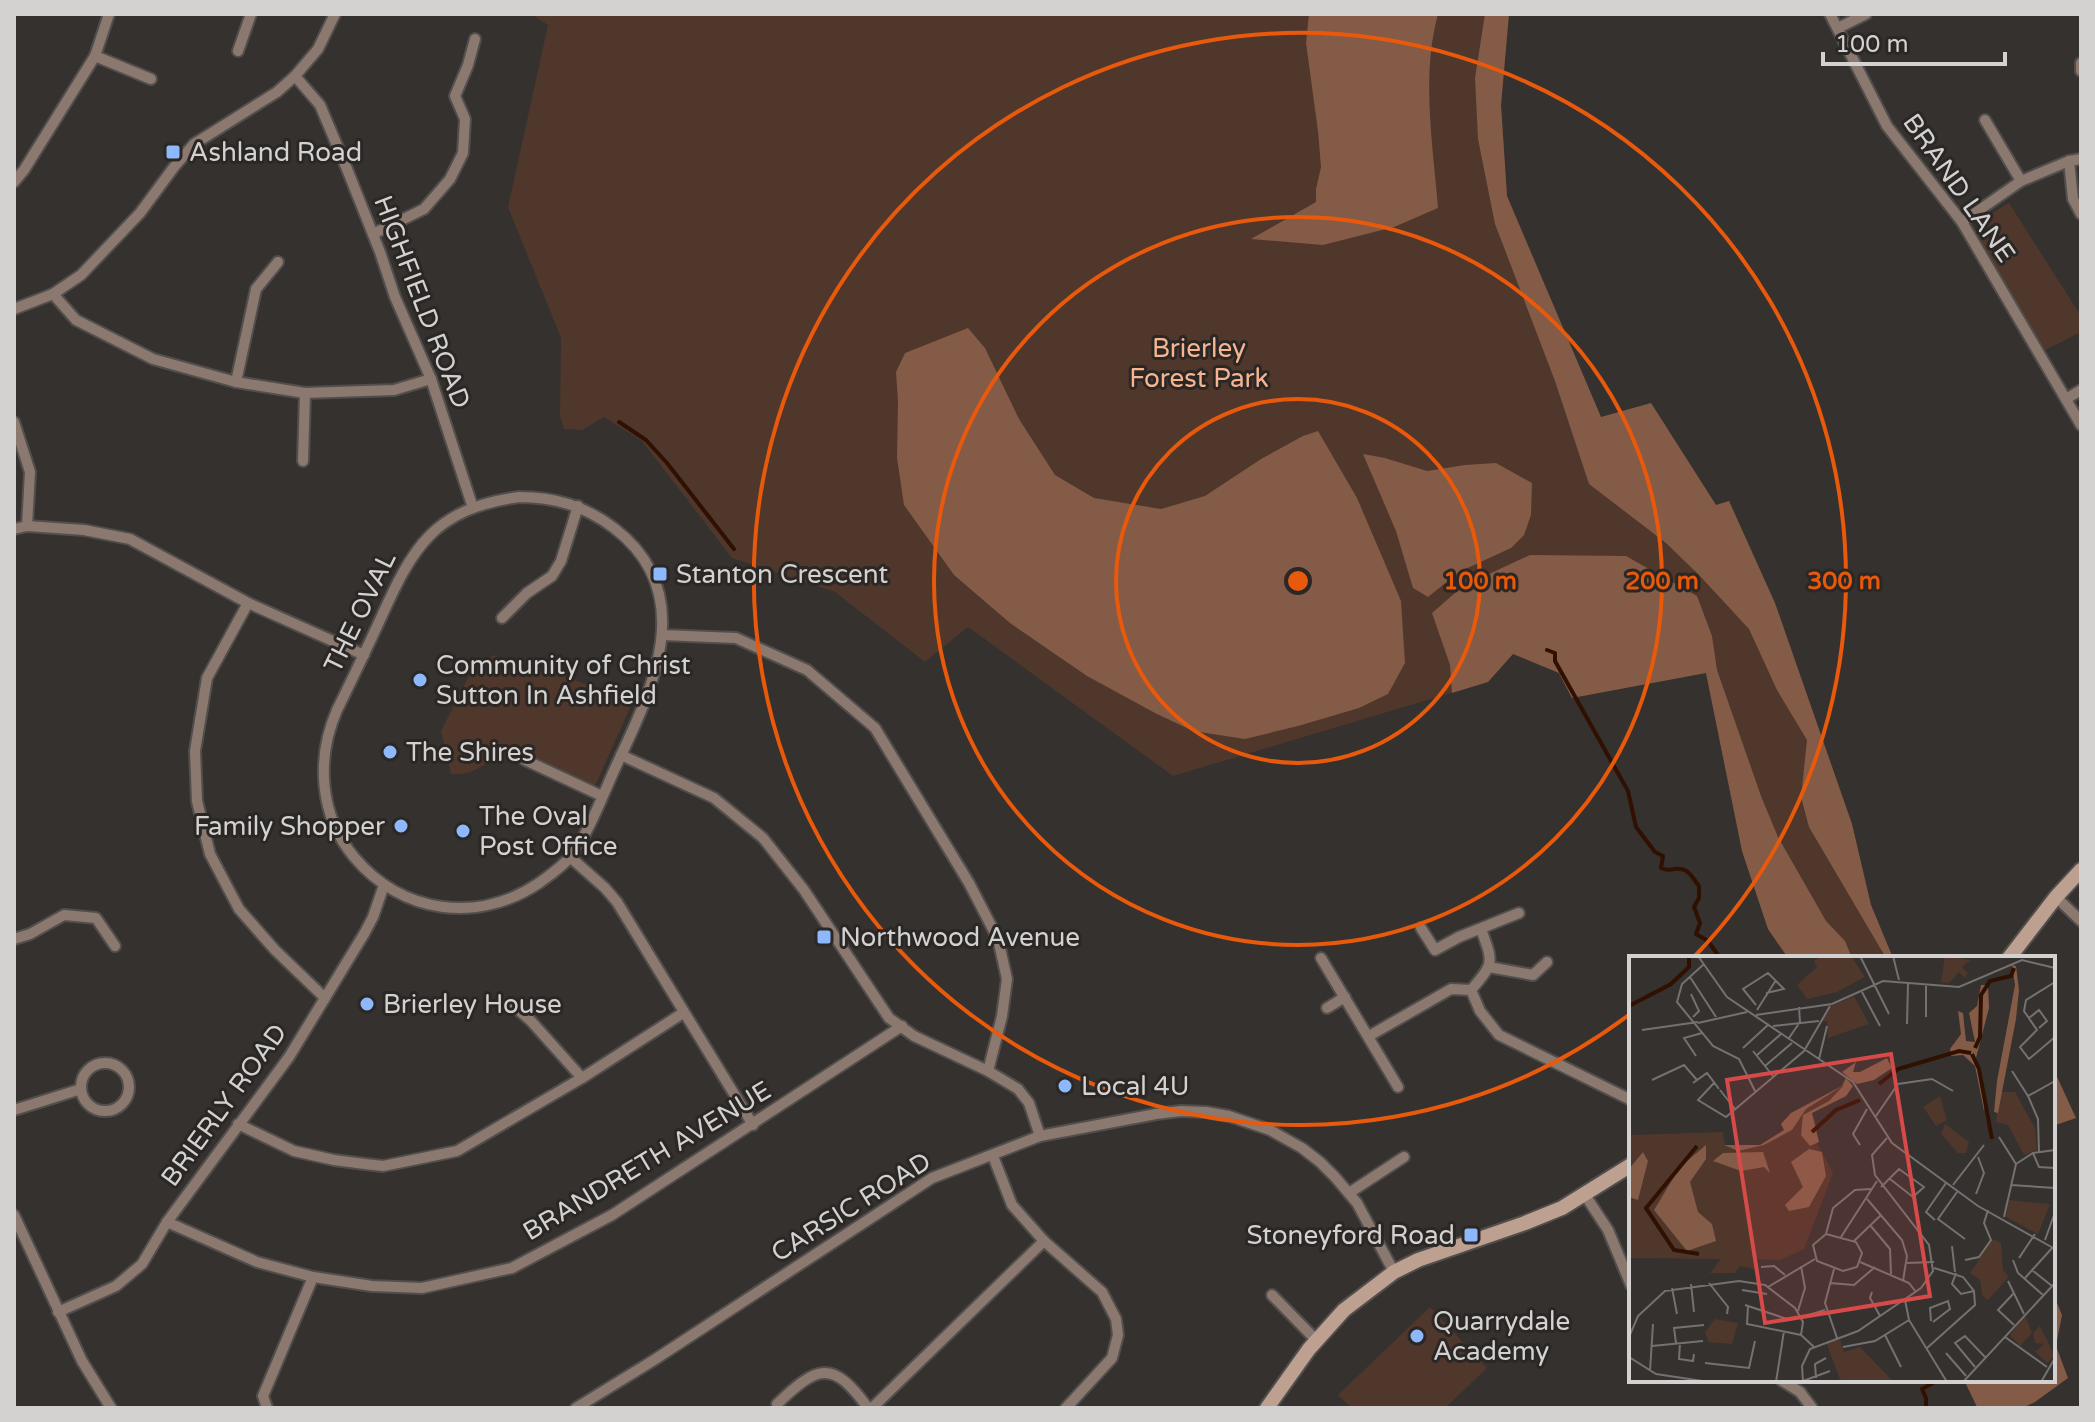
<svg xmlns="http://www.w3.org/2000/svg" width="2095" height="1422" viewBox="0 0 2095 1422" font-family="'Varela Round',sans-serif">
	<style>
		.green { fill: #4f372b }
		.forest { fill: #835b47 }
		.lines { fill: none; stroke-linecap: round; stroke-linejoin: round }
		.stream { stroke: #301000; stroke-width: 4 }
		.street-casing { stroke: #514e4c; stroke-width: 14 }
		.secondary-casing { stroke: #514e4c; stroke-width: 18 }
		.street { stroke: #8b786f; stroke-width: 10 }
		.secondary { stroke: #bea091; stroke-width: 14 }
		.ring { fill: none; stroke: #e8590c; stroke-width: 4 }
		.poi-dot { fill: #8db9fc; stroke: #2a2725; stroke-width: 3 }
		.labels { text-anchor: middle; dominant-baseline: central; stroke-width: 6; stroke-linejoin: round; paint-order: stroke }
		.poi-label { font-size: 26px; fill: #d4d2d1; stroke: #2a2725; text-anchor: start }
		.street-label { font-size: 26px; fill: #d4d2d1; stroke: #2a2725 }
		.park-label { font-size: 26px; fill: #f6b491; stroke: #2a2725 }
		.inset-river { fill: none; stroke: #301000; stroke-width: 4 }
		.inset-road { fill: none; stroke: #747170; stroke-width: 2 }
		.view { fill: #d64a4a; fill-opacity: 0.15; stroke: #d64a4a; stroke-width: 4 }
		.inset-edge { fill: none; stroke: #d4d2d1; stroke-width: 4 }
		.centre { fill: #e8590c; stroke: #2a2725; stroke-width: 4 }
		.ring-label { font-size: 24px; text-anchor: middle; font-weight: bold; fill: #e8590c; stroke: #2a2725; stroke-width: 6; stroke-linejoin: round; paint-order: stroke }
	</style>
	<rect width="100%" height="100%" fill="#34312f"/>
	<g class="green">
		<path d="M531,14h978l-8,91 6,91 94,221 50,-14 65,102 13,-4 46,102 77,221 19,81 22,53h-105l-20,-29 -26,-78 -36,-178 -134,25 -13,-25 -46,-19 -25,28 -315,94 -205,-149 -43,35 -90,-70 -103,-34 -90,-117 -38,-24 -22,13 -18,-1 -4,-12 1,-79 -53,-131 40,-182z"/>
		<path d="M2009,203l72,113v16l-38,19 -66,-113c2,-20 16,-25 32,-35z"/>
		<path d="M495,655l11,9 9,4 46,6 38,16 35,9 -38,85 -4,2c-25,-13 -66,-40 -94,-28 -19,8 -25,18 -47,16l-10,-43 34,-67z"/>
		<path d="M1430,1307l57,61 -42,40h-94l-13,-13z"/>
	</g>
	<g class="forest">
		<path d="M1309,14h129c-17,63 -5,130 0,194l-44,19 -71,18 -72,-6 65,-37v-13l5,-22 -3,-36 -12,-88z"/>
		<path d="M1485,14h24l-8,91 6,91 94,221 50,-14 65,102 13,-4 46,102 77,221 19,81 22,53h-7l-77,-131 -8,-30 6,-57 -30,-50 -28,-61 -50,-54 -33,-32 -77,-59 -34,-103 -60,-157 -17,-85 -3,-61z"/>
		<path d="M968,328l17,20 34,71 36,56 39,23 67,11 44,-13 56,-37 42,-23 15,-5 39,67 44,103 4,62 -17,31 -29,14 -61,18 -53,13 -52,-8 -38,-18 -68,-37 -77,-53 -56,-48 -50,-70 -7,-47 1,-57 -2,-29 9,-19z"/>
		<path d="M1363,454l22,4 42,13 38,-6 31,-2 36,20 -1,32 -7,20 -13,13 -52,24 -31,25 -15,-9 -17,-57z"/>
		<path d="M1530,555l96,1 71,40 15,40 5,34 44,126 17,41 48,84 19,20 7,17h-64l-20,-29 -26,-78 -36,-178 -134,25 -13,-25 -46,-19 -25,28 -36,11 -2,-28 -18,-52 31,-27z"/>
		<path d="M2053,1068l23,50 -23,8z"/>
		<path d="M2053,1293l9,22 -6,31 12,32 -33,24 -13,6 -45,-1 -13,-27h89z"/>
	</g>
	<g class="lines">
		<g class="stream">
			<path d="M619,422l27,18 21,23 67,86"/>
			<path d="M1547,650l8,3v8l73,130 8,36 19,25 8,4 -2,12c9,4 11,0 19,1 9,0 14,11 19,17v12l-5,9 6,16 -4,11 12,7 12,17"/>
			<path d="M1926,1408v-10l-4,-9 11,-6v-3"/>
		</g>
		<defs>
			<g id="street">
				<path d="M1830,14l57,112 75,96 119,203"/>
				<path d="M1838,28l28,-14"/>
				<path d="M238,51l13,-37"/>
				<path d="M95,56l56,23"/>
				<path d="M2081,63v8"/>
				<path d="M295,76l25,29 27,64 33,83 15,45 36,82 42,129"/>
				<path d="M1985,120l36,61"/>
				<path d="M2069,161l4,38 8,15"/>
				<path d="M14,182l10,-12 71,-114 14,-42"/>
				<path d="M1962,222l59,-41 48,-20 12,-2"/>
				<path d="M373,234l51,-25 26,-30 13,-26 2,-34 -10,-23 13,-31 7,-26"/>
				<path d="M53,294l23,26 77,39 83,23 69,11 89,-3 37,-11"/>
				<path d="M14,309l39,-15 28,-19 59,-62 34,-46 20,-23 83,-52 18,-16 23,-27 17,-35"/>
				<path d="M236,382l20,-93 22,-27"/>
				<path d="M2066,399l15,-9"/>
				<path d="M14,422l16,50 -3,54"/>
				<path d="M303,461l2,-68"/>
				<path d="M519,497c36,0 66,9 95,31 85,65 39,160 3,236 -14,30 -26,65 -46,92 -9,11 -21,19 -32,27 -61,41 -137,31 -185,-26 -35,-42 -38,-99 -17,-147 15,-30 29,-60 43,-90 33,-73 53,-111 139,-123z"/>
				<path d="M14,529l13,-3 57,4 46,9 118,64 116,52"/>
				<path d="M248,603l-41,75 -12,73 2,50 13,53 29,55 36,41 50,48"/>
				<path d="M502,618l25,-25 25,-17 9,-15 17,-55"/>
				<path d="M662,635l74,3 71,32 68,58 94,155 29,56 9,40 -5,37 -14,55"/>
				<path d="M621,755l93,43 49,40 41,52 85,128 25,18 74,35 30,18 11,14 11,33"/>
				<path d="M525,760l77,36"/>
				<path d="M570,857l35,31 12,14 136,223"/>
				<path d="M2056,897l25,24"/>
				<path d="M1421,928l14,22 24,-13 60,-24"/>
				<path d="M14,939l16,-5 34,-19 32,3 19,28"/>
				<path d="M1321,958l77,129"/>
				<path d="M1489,967l44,8 14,-13"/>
				<path d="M1471,990c24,-28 22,-27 10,-61"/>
				<path d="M514,1006l17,15 51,57"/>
				<path d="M1327,1008l18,-11"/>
				<path d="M1369,1036l82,-47 20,1 9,21 19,24 132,65"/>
				<circle cx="105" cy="1087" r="24"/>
				<path d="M14,1110l67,-21"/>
				<path d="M238,1124l56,27 40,9 31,4 18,2 74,-15 125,-73 101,-65"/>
				<path d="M993,1156l19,49 32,36 58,51 14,27 2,16 -6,23 -46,50"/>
				<path d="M1349,1193l55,-36"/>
				<path d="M1585,1195l23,35 23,55"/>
				<path d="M14,1215l68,146 29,47"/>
				<path d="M167,1222l90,40 56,15 59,9 50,2 90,-20 100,-53 290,-189"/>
				<path d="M1272,1295l45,46"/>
				<path d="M58,1312l58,-26 26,-22 25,-42 122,-165 75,-123 9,-17 11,-32"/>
				<path d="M1781,1380l19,12 12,16"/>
				<path d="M777,1404c40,-38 55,-46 91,4"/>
				<path d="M267,1408l-4,-12 50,-119"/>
				<path d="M576,1408l78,-48 278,-182 108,-42 116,-22 25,-3 25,1 23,4 41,14 32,18 18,14 15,15 22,26 37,69"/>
				<path d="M872,1408l172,-167"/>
			</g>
			<g id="secondary">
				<path d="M2009,958l47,-61 25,-27"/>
				<path d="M1267,1408l42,-59 35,-39 50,-38 24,-12 107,-37 37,-15 69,-43"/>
			</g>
		</defs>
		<use href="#street" class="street-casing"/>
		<use href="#secondary" class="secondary-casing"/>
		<use href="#street" class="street"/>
		<use href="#secondary" class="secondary"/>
	</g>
	<g class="ring">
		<circle cx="1298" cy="581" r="182"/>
		<circle cx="1298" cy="581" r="364"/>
		<path d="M1630 1014A546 546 0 1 1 1694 957"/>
	</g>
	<g class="poi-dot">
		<rect x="165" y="144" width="16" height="16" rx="4"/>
		<rect x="652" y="566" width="16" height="16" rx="4"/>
		<circle cx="420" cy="680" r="8"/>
		<circle cx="390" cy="752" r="8"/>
		<circle cx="401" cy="826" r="8"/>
		<circle cx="463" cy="831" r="8"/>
		<rect x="816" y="929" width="16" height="16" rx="4"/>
		<circle cx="367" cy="1004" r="8"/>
		<circle cx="1065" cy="1086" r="8"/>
		<rect x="1463" y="1227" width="16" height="16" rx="4"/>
		<circle cx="1417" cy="1336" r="8"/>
	</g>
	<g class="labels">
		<g class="poi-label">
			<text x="189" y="152">Ashland Road</text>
			<text x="676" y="574">Stanton Crescent</text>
			<text x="436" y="665">Community of Christ<tspan x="436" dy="30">Sutton In Ashfield</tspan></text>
			<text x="406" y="752">The Shires</text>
			<text x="479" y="816">The Oval<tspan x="479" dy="30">Post Office</tspan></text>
			<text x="385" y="826" text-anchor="end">Family Shopper</text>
			<text x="840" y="937">Northwood Avenue</text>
			<text x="383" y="1004">Brierley House</text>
			<text x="1081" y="1086">Local 4U</text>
			<text x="1455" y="1235" text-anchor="end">Stoneyford Road</text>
			<text x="1433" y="1321">Quarrydale<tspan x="1433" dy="30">Academy</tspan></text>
		</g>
		<g class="street-label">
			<text transform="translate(1959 188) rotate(55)">BRAND LANE</text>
			<text transform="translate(422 302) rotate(69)">HIGHFIELD ROAD</text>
			<text transform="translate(360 612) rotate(-64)">THE OVAL</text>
			<text transform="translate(224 1105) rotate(-54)">BRIERLY ROAD</text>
			<text transform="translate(647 1161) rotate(-31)">BRANDRETH AVENUE</text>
			<text transform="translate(851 1207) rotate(-32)">CARSIC ROAD</text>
		</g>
		<g class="park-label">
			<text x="1199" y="348">Brierley<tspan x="1199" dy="30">Forest Park</tspan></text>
		</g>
	</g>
	<g transform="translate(1629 956)">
		<rect width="426" height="426" fill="#34312f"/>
		<path d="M192,0h30l14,21 -28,15 -30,7 -10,-14 20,-18 -3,-6zM316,0l26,4 -9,7 6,6 -3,5 -6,-6 -10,11 -8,-1zM225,40l15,28 -41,14 -1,-17h-7l12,-15zM217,122l7,8 -7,10 -34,17 5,15 -4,7 20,38 -29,76 -24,11 -22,-1 -4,10 -14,-3 -5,7h-25l11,-14 -92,-1v-123l94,-3 2,13h35l24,-15 -3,-6 10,-11 51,-27zM371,136h15l20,36 2,22 -13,5 -16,-30 -12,-3zM311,140l7,24 -11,6 -13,-19zM316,168l24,18 -3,11h-8l-17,-19zM380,244l41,4 -12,30 -32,-17zM364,283l8,4 2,27 6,7 -21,23 -6,-5 -2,-15 -10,-7zM396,359l7,18 -12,13 -10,-11zM86,363l23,4 -6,21 -24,-2 -3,-10zM411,370l15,30 -8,7 -17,-16 6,4 8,-7 -9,-1 -2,-10zM211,384l4,12 16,-5 34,35h-53l-15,-40z" fill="#4f372b"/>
		<path d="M383,9l4,1 3,24 -3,29 -18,94 -4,-1 3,-31 18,-96zM352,29h7l1,23 -13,50 9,49 -1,4 -9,-45 -12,-11 -12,1 -1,-7 11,-15 -3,-23 5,2 3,28 9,1 -6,-29 8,-7zM258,102l5,10 -18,12 -17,4 -15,-12 14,-10 -3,10h7zM217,122l7,8 -7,10 -34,17 7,29 -9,4 -9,-11 2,-20 26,-14 15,-16 -38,24 -14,21 -28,15 -26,6 -14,-6h36l24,-15 -3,-6 10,-11 51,-27zM77,189v14l-16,23 8,30 14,12 4,17 -29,10 -33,-41 26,-43zM180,193l13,3 4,24 -17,31 -20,4 -4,-6 18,-18 -12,-25zM14,196l5,9 -10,39 -9,-3v-28zM134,196l7,21 -6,-6 -23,4 -28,-10 10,-8z" fill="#835b47"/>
		<path class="inset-river" d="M0,50l42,-22 18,-17v-11M346,92l5,-11 1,-42 9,-14 21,-5 3,-8M343,98l7,15 13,70M250,128l19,-15 61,-18 12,2M183,176l24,-22 24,-10M68,190l-51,62 28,42 25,4"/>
		<path class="inset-road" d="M69,0l29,41 126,85 39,61 86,63 77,43M231,0l29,58M264,0l6,24M75,8l-22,20 -5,18 36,44 26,13 16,32M61,21l26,40M426,26l-29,18 -2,11 13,19 -17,17 9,12 26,-22M233,36l18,34M62,38l8,17 -6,6M127,49l-13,-16 25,-16 16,16 -18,4M128,54l19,-30M127,59l76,-11 51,-23 76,6 63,-27 33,8M297,61v-33M400,62l10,-8 8,11 -8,7M69,67l49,-11M278,68l1,-40M144,70l46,-5M13,74l56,-8M160,82l11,-16 -1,-15M114,92l26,-24M124,95l20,25M128,99l24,-21M67,100l-12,-18 18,-5M190,103l8,-33M136,110l27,-23M383,115l16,25M23,124l32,-15 13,15M64,127l14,-10 12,16M85,127l-16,17 28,17 78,-66 26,-45M91,134l15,19M247,160l22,-32 34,-5 21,12M370,181l17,27M231,189l-7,-11 14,-25M410,196l-1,-33 -10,-23 27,-15M404,197l6,14 16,1M324,229l31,-40M382,229l44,3M252,231l18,-18 25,18 -11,10 -23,-18M328,236l-19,27 27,20M347,238l8,-21 -6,-16M238,243l35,41 5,16 -4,25M375,261l12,-53 17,-11 22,-3M306,264l-9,-8 20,-29M241,269l20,24 1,25M197,278l30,8 6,11 -5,14 -14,4 -26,-10 -4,-16zM197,278l7,-26 22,-18 16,-1M212,281l36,-56M416,284l9,-25M225,285l27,-26M323,290l3,26M390,302l16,-24M336,304l14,-3 12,-17 -7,-17 4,-13M384,304l5,13 25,22M231,306l49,21 7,9M278,307l27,-1M132,311l13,-1 11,9M205,313l-9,34 12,35M403,314l20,16M327,317l-4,11 9,10 13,-3M396,322l28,-31M379,325l16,33M80,327l19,24 -1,7M201,327l24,2 21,-18M62,328l3,28M139,331l47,-28M43,332l5,26M113,334l25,4M243,336l-2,6 10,18M385,337l-16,17 16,15M276,344l4,20 38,62M116,349l45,15M119,350l-1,18 54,11 13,12M169,355l7,-23 -4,-22M173,361l23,-7M302,365l-1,-13 18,-7 2,8 -17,13M256,379l16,32M0,381l9,-21 27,-25 74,-10 26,4 30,23 8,14 -2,13M376,381l42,30M47,387l-2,-15 30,-3M51,387l-1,16 14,2 1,-7M23,390l51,-5M214,391l32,-6 34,-21M298,392l48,-43 -1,-14 -11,-14 -29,-9M317,397l20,23M0,401l27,17 53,8M76,407l44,5 6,-27M346,411l-20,-24 10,-7 20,21M21,415l3,-47M187,422l-1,-14 11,-6M174,425l27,-10M147,426l8,-51M174,426l-1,-16 8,-17 48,-18 63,-43 12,-17 -4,-26 -54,-70 -3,-20 15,-17M334,426l92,-99M412,426l14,-24"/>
		<path class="view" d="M262,98l39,242 -165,27 -38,-243z"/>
		<rect width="426" height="426" class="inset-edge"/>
	</g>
	<circle cx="1298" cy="581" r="12" class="centre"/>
	<g class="ring-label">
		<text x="1480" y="589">100 m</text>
		<text x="1662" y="589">200 m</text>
		<text x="1844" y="589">300 m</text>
	</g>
	<rect width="2095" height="1422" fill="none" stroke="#d4d2d1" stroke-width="32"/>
	<path d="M1823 52v12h182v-12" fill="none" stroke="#d4d2d1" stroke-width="4"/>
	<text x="1835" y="52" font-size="24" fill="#d4d2d1" stroke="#2a2725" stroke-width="6" paint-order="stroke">100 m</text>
</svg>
